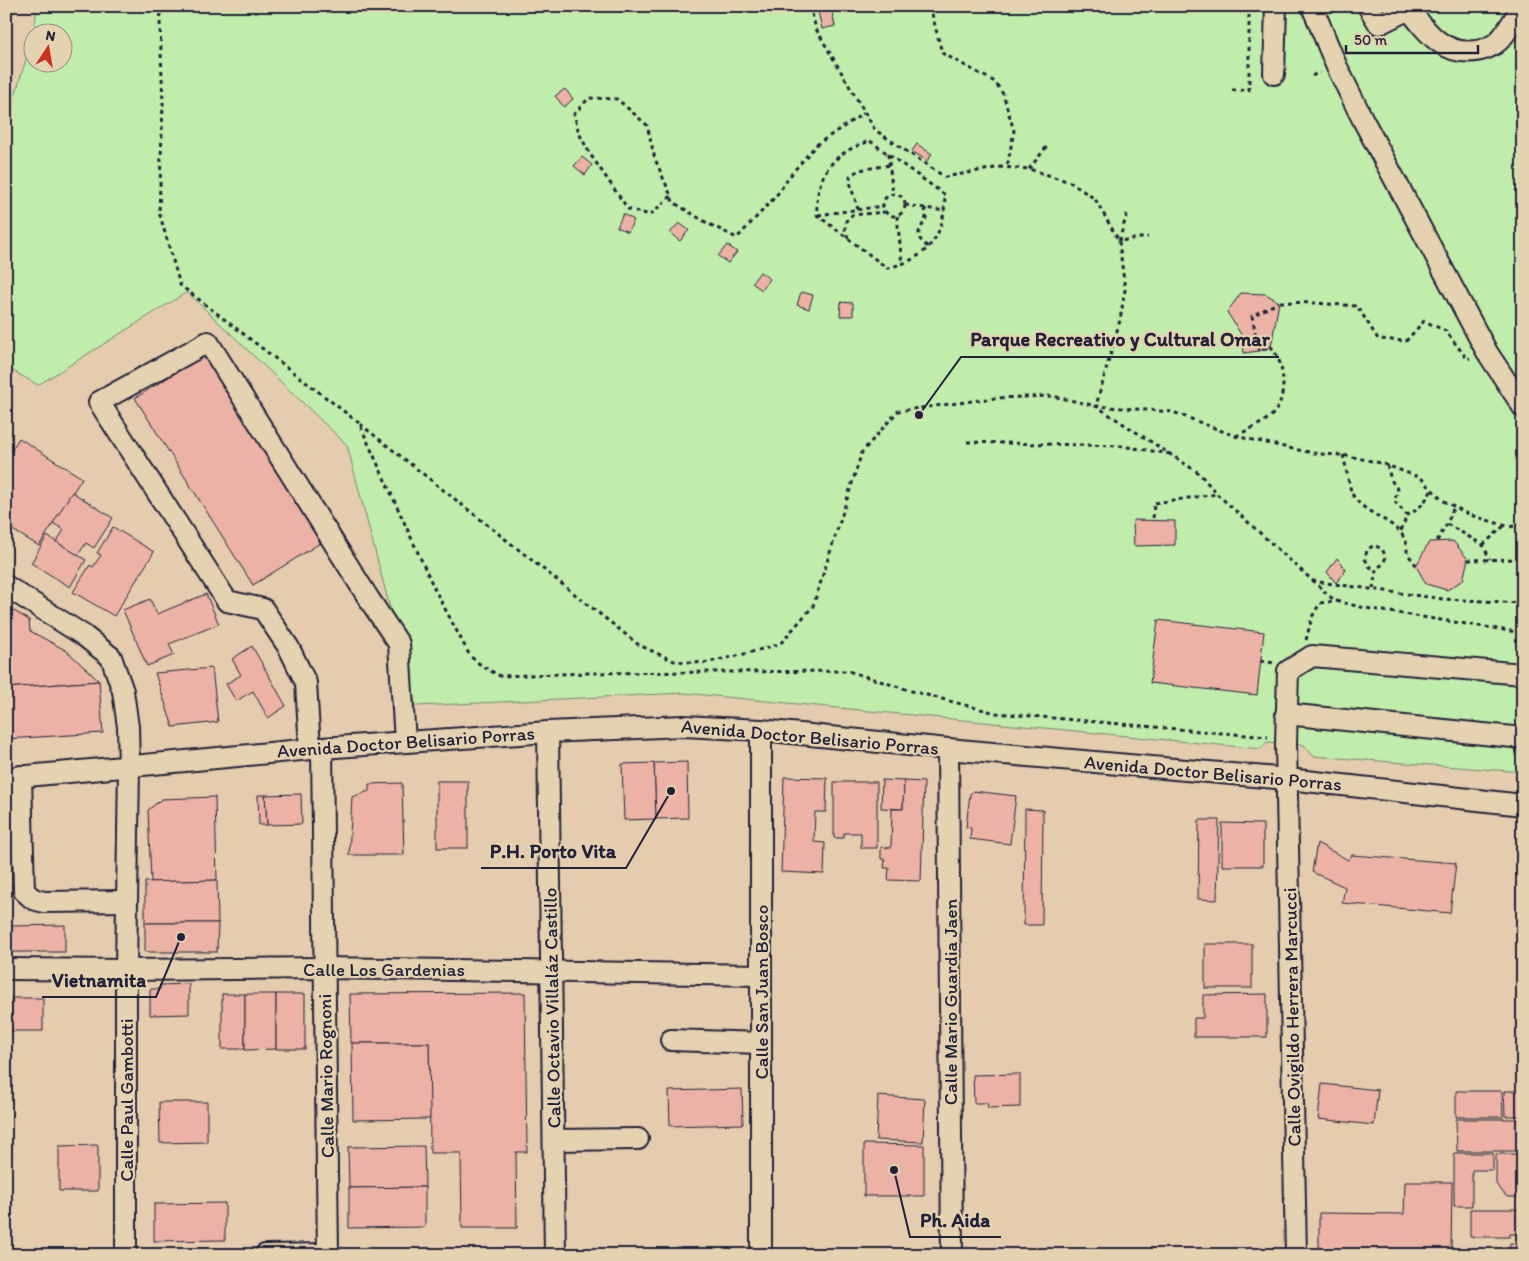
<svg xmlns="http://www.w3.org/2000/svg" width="1529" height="1261" viewBox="0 0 1529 1261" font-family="Itim,sans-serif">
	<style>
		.green { fill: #c0edab; stroke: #718873 }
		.building { fill: #ebb2a5; stroke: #22223b }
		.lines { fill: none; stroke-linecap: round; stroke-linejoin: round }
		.minor-casing { stroke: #22223b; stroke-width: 24 }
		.path { stroke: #22223b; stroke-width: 3; stroke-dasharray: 4 4; stroke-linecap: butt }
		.minor { stroke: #e4d2b0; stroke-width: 20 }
		.labels { text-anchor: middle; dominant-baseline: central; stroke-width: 4.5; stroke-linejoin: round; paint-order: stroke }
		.street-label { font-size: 19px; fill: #22223b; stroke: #e4d2b0 }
		.leader { fill: none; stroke: #22223b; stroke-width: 2 }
		.callout-dot { fill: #22223b; stroke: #e4d2b0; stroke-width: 2 }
		.callout-label { font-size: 20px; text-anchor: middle; font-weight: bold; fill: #22223b; stroke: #e4d2b0; stroke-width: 4.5; stroke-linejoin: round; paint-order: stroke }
	</style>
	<rect width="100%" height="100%" fill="#e5ccae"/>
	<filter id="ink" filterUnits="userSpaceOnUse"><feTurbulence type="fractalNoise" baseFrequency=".02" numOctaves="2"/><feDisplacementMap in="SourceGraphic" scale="10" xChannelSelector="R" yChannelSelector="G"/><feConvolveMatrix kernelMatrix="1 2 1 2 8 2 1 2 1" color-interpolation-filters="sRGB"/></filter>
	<g filter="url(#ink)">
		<path class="green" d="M37,6h1486v766l-210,-16 -9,-11 -37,-3 -6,7 -577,-56 -268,13 -69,-261 -160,-153 -149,93 -32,-18v-255l7,-10 19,-62v22h30v-30h-28z"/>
		<g class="building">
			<path d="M831,8l4,18 -13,3 -4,-18z"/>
			<path d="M565,89l8,10 -9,8 -9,-11z"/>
			<path d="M917,144l15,10 -5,7 -15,-10z"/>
			<path d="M582,157l10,8 -7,10 -11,-9z"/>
			<path d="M623,214l11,6 -6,12 -11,-5z"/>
			<path d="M679,223l10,7 -9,11 -10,-8z"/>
			<path d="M727,245l10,7 -9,11 -10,-7z"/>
			<path d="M760,272l10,7 -8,11 -10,-7z"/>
			<path d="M801,292l12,3 -4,14 -12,-4z"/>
			<path d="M1241,293l25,1 13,8 -8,45 -12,4 -15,2 -2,-17 -15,-24z"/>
			<path d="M841,302l12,1v13h-13z"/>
			<path d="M212,350l118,187 -77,48 -118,-187z"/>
			<path d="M19,438l63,40 -43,68 -33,-20v-67z"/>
			<path d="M72,492l41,26 -19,30 -8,-5 -8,12 -22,-13 8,-12 -11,-7z"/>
			<path d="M1133,520l42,1v24l-41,1z"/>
			<path d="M113,527l41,25 -40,64 -41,-24 17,-27 3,2 8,-12 -4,-2z"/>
			<path d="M47,536l39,24 -16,27 -39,-24z"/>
			<path d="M1453,541l15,18 -5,21 -16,10 -21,-6 -10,-18 13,-24z"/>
			<path d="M1337,558l9,12 -10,13 -9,-11z"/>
			<path d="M206,594l13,30 -50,20 5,11 -27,11 -24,-56 27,-11 7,15z"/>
			<path d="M6,606l23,14 1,11 37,20 32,30 -93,7z"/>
			<path d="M1158,620l106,12 -7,63 -107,-12z"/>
			<path d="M252,646l34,60 -18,12 -15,-27 -17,10 -10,-17 15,-9 -9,-16z"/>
			<path d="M212,668l6,54 -45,5 -18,-54z"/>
			<path d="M99,681l4,52 -97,6v-51z"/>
			<path d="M687,762l1,56 -32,1 -2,-56z"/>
			<path d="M654,763l2,56 -32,1 -2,-56z"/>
			<path d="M784,777l43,1 -1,34h-11l-1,30 11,1 -1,31 -43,-2z"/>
			<path d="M882,780l22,1 -1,28 -22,-1z"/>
			<rect x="437" y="781" width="31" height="67"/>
			<path d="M904,781l20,1 -3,99 -33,-1 1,-12h-5l1,-9h-4v-12l10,1 1,-39h11z"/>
			<path d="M834,782h43v66h-16v-15h-17v5h-10z"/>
			<path d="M402,783l2,72h-55l3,-58 17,-6v-7z"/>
			<path d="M973,791l43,5 -6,48 -40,-5 1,-11 -5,-1 4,-33z"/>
			<path d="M301,794l1,30 -35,1 -2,-30z"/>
			<path d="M258,795h7l2,30h-8z"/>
			<path d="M215,797l2,83 -66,2 -3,-72 14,-11z"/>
			<path d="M1025,809l18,1 -1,115h-18z"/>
			<path d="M1199,820h20l-2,80 -19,-1z"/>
			<path d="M1222,823l41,1v42h-41z"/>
			<path d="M1317,843l31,17 4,-5 104,8 -6,50 -108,-10 3,-16 -33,-15z"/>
			<path d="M217,880l1,43h-73v-41z"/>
			<path d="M145,923h73l-1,29h-72z"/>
			<path d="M65,925v27h-55v-26z"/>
			<rect x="1205" y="944" width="47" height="44"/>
			<path d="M189,984v30l-39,1v-26h10v-4z"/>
			<path d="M525,993l2,159h-11l1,76h-55l-1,-75h-31l-1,-110h-78l-1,-49z"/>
			<path d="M1523,993v37l-2,-1z"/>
			<rect x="222" y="994" width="23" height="55"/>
			<path d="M245,994h31v55l-31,1z"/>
			<rect x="276" y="994" width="29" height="55"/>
			<path d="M1267,994v43h-73v-19h9v-23z"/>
			<rect x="11" y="998" width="32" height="33"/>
			<path d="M352,1043h77l1,76 -77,1z"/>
			<path d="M1020,1074v33l-32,1 -1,-5h-13l-1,-28z"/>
			<path d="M1322,1084l56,6 -4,35 -56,-6z"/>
			<path d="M742,1089l1,35 -73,2 -1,-35z"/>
			<path d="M1456,1091h46l1,26h-47z"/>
			<path d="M1504,1091h19v25h-18z"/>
			<path d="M878,1096l47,3 -2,43 -47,-2z"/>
			<path d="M159,1102h48v40l-47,1z"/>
			<path d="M1456,1119h67l-1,32h-65z"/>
			<path d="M864,1144l60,1v51h-60z"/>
			<path d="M98,1145v46h-39v-45z"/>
			<path d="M424,1146l1,41 -76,1 -1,-41z"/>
			<path d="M1454,1153h39v17h-21v36h-18z"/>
			<path d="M1496,1154h27v43h-16l-11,-13z"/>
			<path d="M1405,1182h47l-1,73h-132v-42l85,1z"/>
			<path d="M425,1187v40l-76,1v-40z"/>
			<path d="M225,1203v37l-71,1v-37z"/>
			<path d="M1470,1209h53v25h-13v3h-40z"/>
			<path d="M1510,1243l13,1v11h-14z"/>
			<rect x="867" y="1253" width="58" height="2"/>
		</g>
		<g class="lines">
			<defs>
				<g id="minor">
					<path d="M1312,6l24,59 27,55 124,232 36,55"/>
					<path d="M1368,6l11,18 30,-15c19,25 37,49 72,41 8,-2 17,-7 22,-14 7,-9 13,-20 19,-30"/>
					<path d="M1274,74l2,-68"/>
					<path d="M6,586l77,49 28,22 12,34 5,36 1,39 -3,204v285"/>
					<path d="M1286,714l237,24"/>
					<path d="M548,732l7,523"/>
					<path d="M322,748l6,507"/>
					<path d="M310,749l-4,-66 -17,-35 -26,-39 -36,-8 -128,-199 109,-60 161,257 30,45 6,98"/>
					<path d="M948,749l4,506"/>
					<path d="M21,776l3,115 9,8 11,3 83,-1"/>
					<path d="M6,778l316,-30 226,-16 135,-6 78,4 187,19 340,30 235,26"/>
					<path d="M6,969l120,1 198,-2 437,7"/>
					<path d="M671,1040l90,3"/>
					<path d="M554,1140l84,-1"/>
					<path d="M265,1255l63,-1"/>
					<path d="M761,1255v-525"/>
					<path d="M1296,1255l-10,-511 2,-73 24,-15 211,18"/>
				</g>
			</defs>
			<use href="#minor" class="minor-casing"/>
			<g class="path">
				<path d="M161,6l-1,20 3,77 -4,109 21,73 179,138 75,165 36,68 12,10 18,10 89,-3 259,-2 67,21 81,21 272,24"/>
				<path d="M810,6l6,23 59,101 70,47 56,-10 28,2 41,13 25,17 24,42 6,49 -5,30 -24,86 77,6 62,24 58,13 27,5 23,1 38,8 40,15 21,22 28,15 40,12 13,-4"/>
				<path d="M930,6l12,47 53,29 8,12 11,37 -7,36"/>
				<path d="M1312,76l8,-4"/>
				<path d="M1232,90h17v-84"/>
				<path d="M870,141l75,54c0,41 -17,64 -58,73l-70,-53c-2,-40 15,-62 53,-74z"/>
				<path d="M888,154l5,40"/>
				<path d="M1029,169l19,-24"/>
				<circle cx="894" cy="205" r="11"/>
				<path d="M671,196l-21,19 -22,-6 -38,-55 -11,-21 -5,-19 15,-16 28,1 30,26 8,34 16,37 2,6 34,21 30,15 39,-42 17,-24 23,-27 48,-32"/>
				<path d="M905,205l40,6"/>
				<path d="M925,208l1,10c-7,15 -13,17 2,29"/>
				<path d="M858,210c-3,-14 -8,-21 -8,-34l9,-6 31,-5"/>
				<path d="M1127,214l-8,27 29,-4"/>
				<path d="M818,215l65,-9"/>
				<path d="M897,216l5,48"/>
				<path d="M848,238l-3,-9 1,-8 6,-6 33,-3"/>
				<path d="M1280,302l35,1 42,3 21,33 28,2 18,-20 22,10 21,28 3,-1"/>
				<path d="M360,424l279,221 35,16 30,2 33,-7 43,-12 33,-38 49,-154 36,-41 97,-13 57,-2 44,10 103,67 18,21 118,107"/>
				<path d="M1236,436c11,-6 29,-13 37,-22 15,-16 12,-52 -2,-67l-12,4 -7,-35 27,-14"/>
				<path d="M967,442l154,4 50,8"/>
				<path d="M1343,455c3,9 6,36 11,42 15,22 55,25 53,56l9,12"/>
				<path d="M1387,465l4,15 7,10 -4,11 13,14"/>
				<path d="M1153,518l1,-15 63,-9"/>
				<path d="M1447,524l36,21 7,14"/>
				<path d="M1401,531l6,-16c13,-5 18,-14 25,-25"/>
				<path d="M1437,541l10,-17 7,-18"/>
				<path d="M1483,545l22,-20"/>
				<path d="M1468,560l55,-1"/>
				<path d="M1312,581l131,18 80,4"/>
				<path d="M1373,589l3,-20 7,-5 3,-7 -4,-8 -8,-4 -7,5 -2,9 5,8 6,2"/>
				<path d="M1306,640l6,-23 8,-14 16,-2 29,7 158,25"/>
				<path d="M1261,661l13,2"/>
			</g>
			<use href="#minor" class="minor"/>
		</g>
	</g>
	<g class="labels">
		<g class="street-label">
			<text transform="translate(810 737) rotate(5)">Avenida Doctor Belisario Porras</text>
			<text transform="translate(406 742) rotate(-4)">Avenida Doctor Belisario Porras</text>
			<text transform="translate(1213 773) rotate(5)">Avenida Doctor Belisario Porras</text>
			<text x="384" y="969">Calle Los Gardenias</text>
			<text transform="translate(761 992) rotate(-90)">Calle San Juan Bosco</text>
			<text transform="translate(950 1002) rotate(-90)">Calle Mario Guardia Jaen</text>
			<text transform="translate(552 1008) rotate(-91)">Calle Octavio Villaláz Castillo</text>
			<text transform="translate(1292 1017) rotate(-91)">Calle Ovigildo Herrera Marcucci</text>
			<text transform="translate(326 1076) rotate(-91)">Calle Mario Rognoni</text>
			<text transform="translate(126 1100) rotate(-90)">Calle Paul Gambotti</text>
		</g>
	</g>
	<path class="leader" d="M919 415L961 357H1279M671 791L626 868H481M181 937L156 997H42M894 1170L910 1237H1001"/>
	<g class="callout-dot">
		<circle cx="919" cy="415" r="5"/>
		<circle cx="671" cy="791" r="5"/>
		<circle cx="181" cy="937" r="5"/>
		<circle cx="894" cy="1170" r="5"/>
	</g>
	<g class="callout-label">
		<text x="1120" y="346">Parque Recreativo y Cultural Omar</text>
		<text x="553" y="858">P.H. Porto Vita</text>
		<text x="99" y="987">Vietnamita</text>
		<text x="955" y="1227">Ph. Aida</text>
	</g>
	<rect width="1529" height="1261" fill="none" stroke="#e4d2b0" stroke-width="25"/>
	<rect x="12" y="12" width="1504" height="1236" fill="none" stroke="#22223b" stroke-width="2" filter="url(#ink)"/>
	<g transform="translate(48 48) rotate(12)"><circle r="24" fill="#e4d2b0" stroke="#968c81"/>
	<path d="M0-4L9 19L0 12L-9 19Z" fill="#c8321e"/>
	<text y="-8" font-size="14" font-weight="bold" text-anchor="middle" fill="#22223b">N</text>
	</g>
	<path d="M1346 45v8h132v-8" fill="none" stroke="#22223b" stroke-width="2.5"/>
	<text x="1354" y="45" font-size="15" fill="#22223b" stroke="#e4d2b0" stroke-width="4" paint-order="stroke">50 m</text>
</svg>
